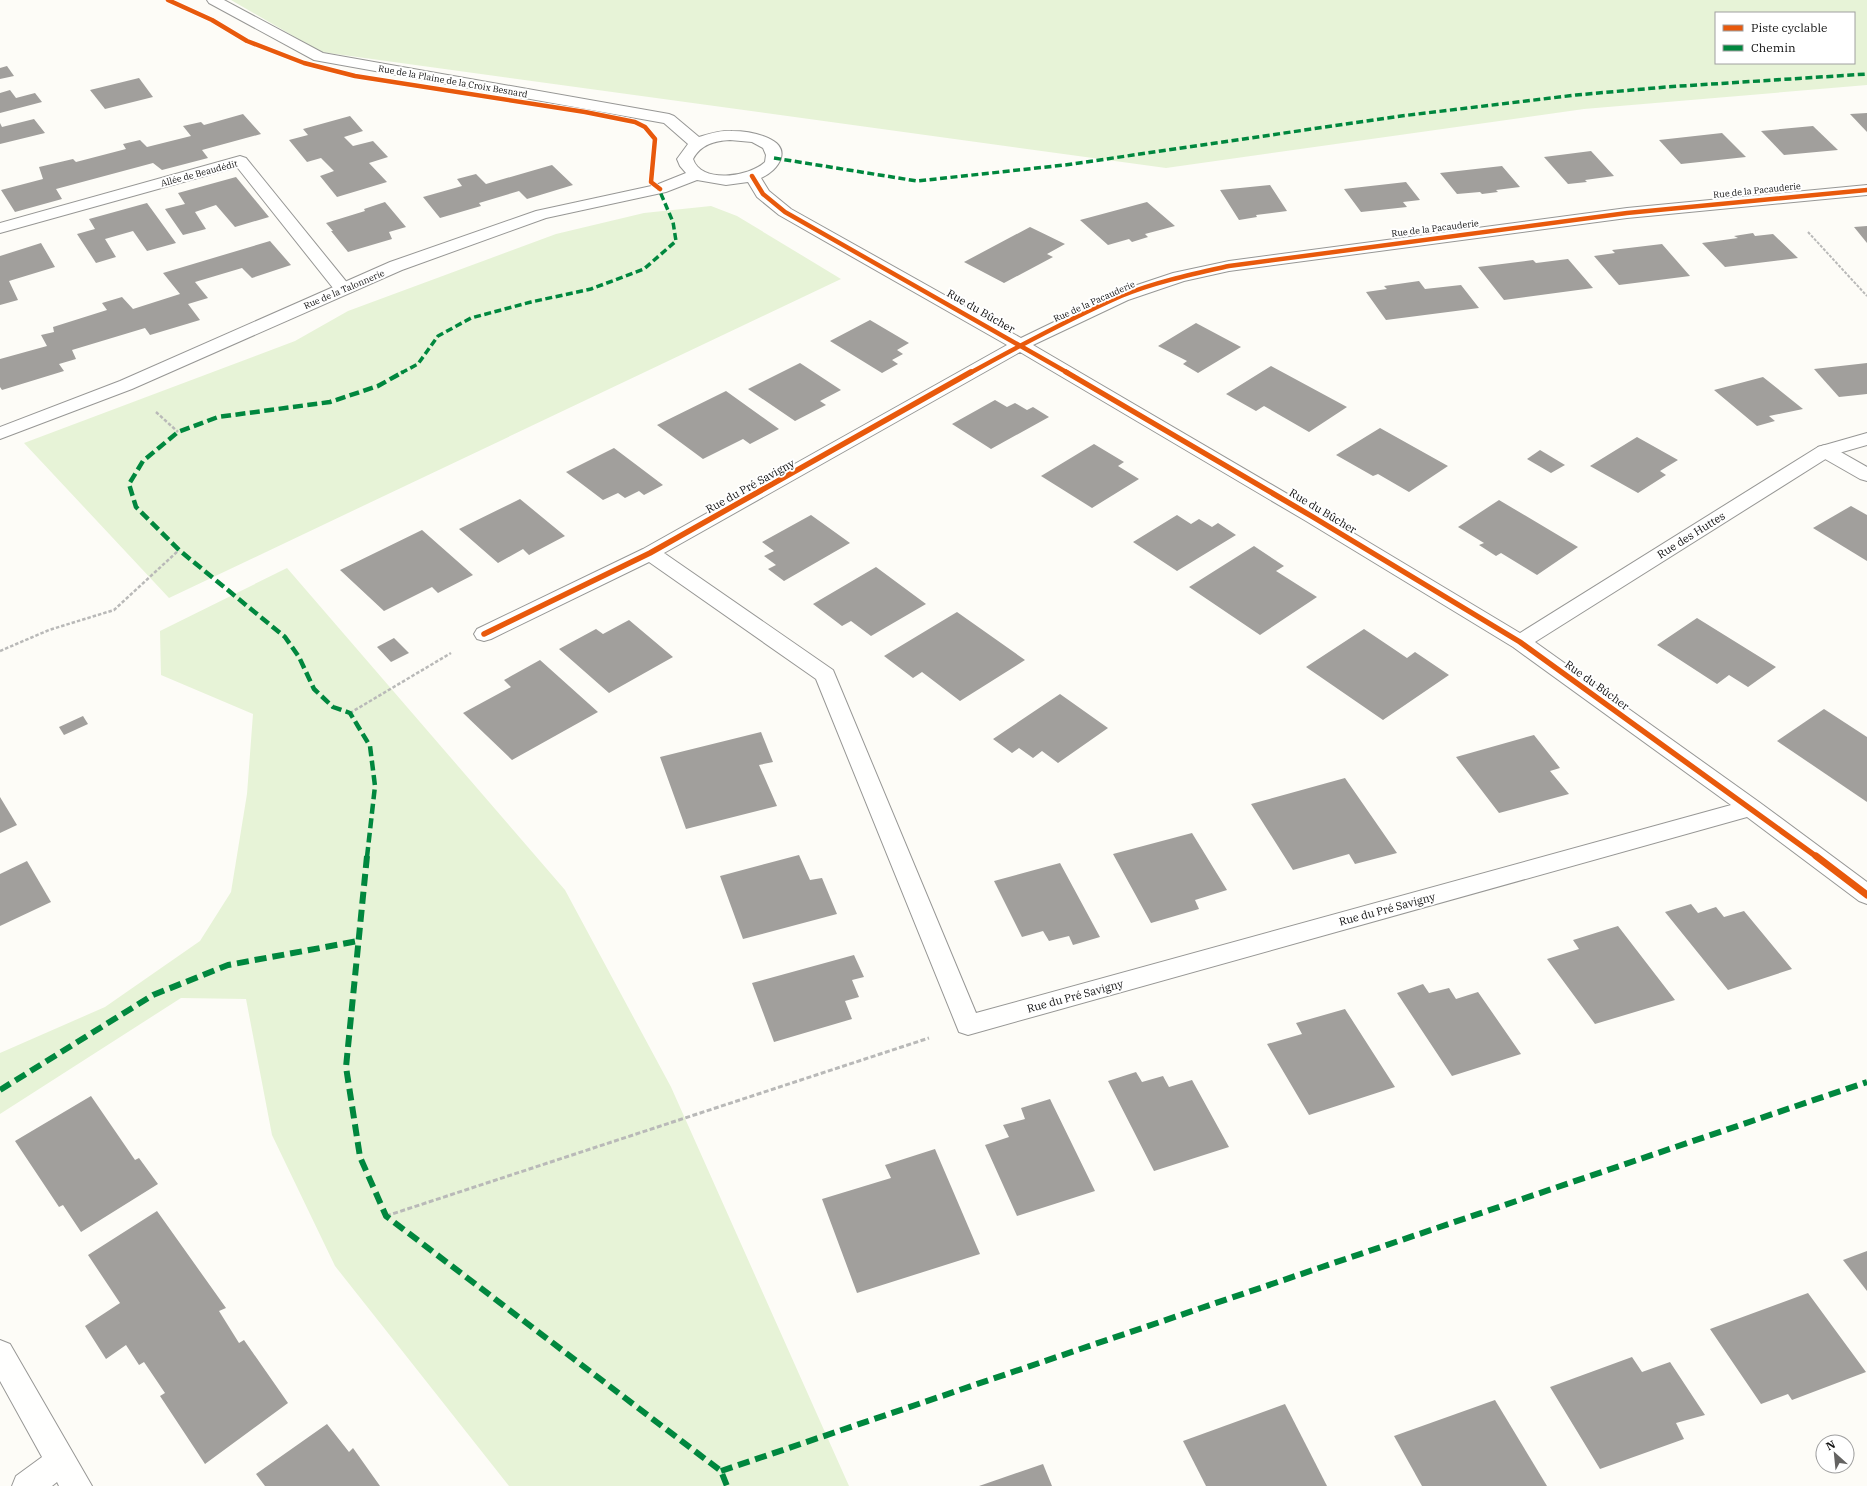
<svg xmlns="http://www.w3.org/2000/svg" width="1867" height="1486" viewBox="0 0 1867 1486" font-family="'IBM Plex Serif',serif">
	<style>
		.green { fill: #e7f3d7; fill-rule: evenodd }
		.building { fill: #a19f9c }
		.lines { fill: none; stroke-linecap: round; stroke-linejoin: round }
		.lane-casing { stroke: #979795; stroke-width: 2 }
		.street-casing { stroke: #979795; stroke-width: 2 }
		.path-far2 { stroke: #b9b9b8; stroke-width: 2; stroke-dasharray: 3 1.5; stroke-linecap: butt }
		.path-far1 { stroke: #b9b9b8; stroke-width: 2.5; stroke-dasharray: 3.5 2; stroke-linecap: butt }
		.path { stroke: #b9b9b8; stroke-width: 3; stroke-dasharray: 5 2.5; stroke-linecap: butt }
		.lane { fill: #fffffe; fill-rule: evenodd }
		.street { fill: #fffffe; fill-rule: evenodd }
		.quiet-far2 { stroke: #00873e; stroke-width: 3.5; stroke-dasharray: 7 3.5; stroke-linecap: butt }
		.quiet-far1 { stroke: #00873e; stroke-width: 4.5; stroke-dasharray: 10 4.5; stroke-linecap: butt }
		.quiet { stroke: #00873e; stroke-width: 6; stroke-dasharray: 12 6; stroke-linecap: butt }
		.cycleway-far2-casing { stroke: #fff; stroke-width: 6 }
		.cycleway-far1-casing { stroke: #fff; stroke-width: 8 }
		.cycleway-casing { stroke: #fff; stroke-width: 10 }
		.cycleway-far2 { stroke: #e8590c; stroke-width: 4.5 }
		.cycleway-far1 { stroke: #e8590c; stroke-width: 5.5 }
		.cycleway { stroke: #e8590c; stroke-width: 7 }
		.labels { text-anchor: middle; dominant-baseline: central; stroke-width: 4; stroke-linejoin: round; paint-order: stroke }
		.far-street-label { font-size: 9px; fill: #111; stroke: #fff }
		.street-label { font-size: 11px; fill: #111; stroke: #fff }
	</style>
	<rect width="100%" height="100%" fill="#fdfcf7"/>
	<g class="green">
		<path d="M231,0h1636v85l-283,24 -418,59 -845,-116zM1716,13h138v50h-138z"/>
		<path d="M711,206l26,10 104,63 -672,319 -145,-155 271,-102 53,-30 208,-77 88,-21z"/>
		<path d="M287,568l278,322 106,197 178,399h-340l-174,-220 -63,-131 -26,-136 -65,-1 -181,116v-61l105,-46 95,-66 31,-49 16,-98 6,-80 -92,-39 -1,-44z"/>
	</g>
	<g class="building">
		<path d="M7,66l7,10 -14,3v-11z"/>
		<path d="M139,78l14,19 -48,12 -15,-19z"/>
		<path d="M10,90l6,8 19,-5 7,9 -42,11v-20z"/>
		<path d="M1867,113v19l-17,-18z"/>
		<path d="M243,114l18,20 -59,16 6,8 -46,12 -9,-7 -97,26 6,10 -47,13 -14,-22 42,-11 -4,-12 34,-8 3,3 50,-13 -3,-5 17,-4 7,7 44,-11 -8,-10 18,-4 3,3z"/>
		<path d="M350,116l13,15 -19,6 9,9 20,-5 15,16 -19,6 18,19 -50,15 -17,-21 14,-5 -13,-13 -14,4 -18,-22 19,-5 -5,-6z"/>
		<path d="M34,119l11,14 -45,11v-21l2,4z"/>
		<path d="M1813,126l25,24 -54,5 -23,-24z"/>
		<path d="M1722,133l24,24 -65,7 -22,-24z"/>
		<path d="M1591,151l23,25 -29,4 2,2 -19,2 -24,-27z"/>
		<path d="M552,165l21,20 -46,14 -8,-8 -40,12 2,3 -41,12 -17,-21 39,-11 -5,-7 19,-5 10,10z"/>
		<path d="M1502,166l18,21 -24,3 2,2 -16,2 -2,-2 -23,2 -17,-21z"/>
		<path d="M236,177l33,40 -34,10 -19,-22 -21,7 11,17 -23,6 -18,-26 20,-5 -7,-11z"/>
		<path d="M1406,182l14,18 -17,2 4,5 -46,5 -17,-23z"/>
		<path d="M1270,185l17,26 -31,4 1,2 -18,3 -19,-30z"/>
		<path d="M385,202l21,25 -17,5 3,7 -44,13 -17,-21h2l-7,-8 39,-12 -1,-2z"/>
		<path d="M1147,202l28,24 -30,8 3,3 -16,5 -3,-3 -21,6 -28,-25z"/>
		<path d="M147,203l29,40 -29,8 -14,-20 -28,8 11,18 -20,6 -19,-29 18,-5 -6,-10z"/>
		<path d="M1867,226v17l-13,-16z"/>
		<path d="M1030,227l35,17 -18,10 6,3 -49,26 -40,-21z"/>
		<path d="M1753,233l2,3 18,-2 25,24 -73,9 -23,-24 36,-5 -4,-2z"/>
		<path d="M270,241l21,24 -39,13 -10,-10 -47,14 13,16 -20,6 12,16 -50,15 -5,-7 -73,22 4,9 -17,5 5,7 -62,19 -2,-3v-28l47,-13 -6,-11 13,-3 -1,-5 54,-17 -5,-7 20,-6 11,12 47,-15 -17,-21z"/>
		<path d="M41,243l14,24 -46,14 9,19 -18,5v-49z"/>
		<path d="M1662,244l28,32 -71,9 -25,-29 21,-3 -3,-3z"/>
		<path d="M1568,259l25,29 -89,12 -26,-33 55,-7 3,3z"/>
		<path d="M1419,281l6,8 36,-4 18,23 -93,12 -20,-28 21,-3 -3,-3z"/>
		<path d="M870,320l39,23 -12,7 6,4 -11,6 6,4 -16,9 -52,-32z"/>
		<path d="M1196,323l45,24 -43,26 -15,-9 4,-3 -29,-15z"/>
		<path d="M800,363l41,27 -21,11 6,4 -31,16 -47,-32z"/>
		<path d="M1867,363v31l-28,3 -25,-28z"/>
		<path d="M1271,366l76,41 -38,25 -45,-26 -8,5 -30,-17z"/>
		<path d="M1763,377l40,32 -34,7 6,5 -18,5 -43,-36z"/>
		<path d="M726,391l53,38 -29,15 -7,-5 -40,20 -46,-34z"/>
		<path d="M995,400l12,7 8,-4 12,7 6,-3 16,10 -58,32 -39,-25z"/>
		<path d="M1380,428l68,38 -39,26 -31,-18 -5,2 -37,-21z"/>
		<path d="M1637,437l41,23 -18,11 6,4 -28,18 -48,-27z"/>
		<path d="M1094,444l30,18 -6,4 21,13 -47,29 -51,-32z"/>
		<path d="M614,448l49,37 -19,10 -5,-4 -14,7 -7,-5 -15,7 -37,-28z"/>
		<path d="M1540,450l25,15 -14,8 -24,-14z"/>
		<path d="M520,499l45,37 -36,19 -6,-6 -25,14 -39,-34z"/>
		<path d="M1499,500l79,47 -41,28 -36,-22 -5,3 -17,-11 5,-2 -26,-16z"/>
		<path d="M1851,506l16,9v46l-54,-33z"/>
		<path d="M811,515l39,28 -66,38 -16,-12 8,-4 -12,-9 10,-5 -12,-9z"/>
		<path d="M1177,515l14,9 8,-5 13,8 6,-4 18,12 -59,36 -44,-29z"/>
		<path d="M422,530l51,45 -35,18 -6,-6 -48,24 -44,-41z"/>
		<path d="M1254,546l30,20 -8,5 41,26 -57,38 -71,-48z"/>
		<path d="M876,567l50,37 -55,32 -20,-15 -9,5 -29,-22z"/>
		<path d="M957,612l68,48 -65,41 -38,-29 -9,6 -29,-22z"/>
		<path d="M1697,618l79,49 -28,20 -19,-12 -12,9 -60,-39z"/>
		<path d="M629,620l44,37 -64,36 -50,-44 37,-20 7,5z"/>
		<path d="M1364,629l43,29 8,-6 34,23 -66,45 -77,-53z"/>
		<path d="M394,638l15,15 -18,9 -14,-15z"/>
		<path d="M540,660l58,52 -86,48 -49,-47 48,-26 -7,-7z"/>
		<path d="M1060,694l48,34 -50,35 -16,-12 -9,7 -14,-10 -7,5 -19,-14z"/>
		<path d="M1824,709l43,28v65l-90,-61z"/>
		<path d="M83,716l5,8 -24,11 -5,-8z"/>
		<path d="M761,732l12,30 -14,3 18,41 -91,23 -26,-72z"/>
		<path d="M1534,735l26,33 -10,3 19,23 -70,19 -43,-56z"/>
		<path d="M1345,778l52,75 -42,11 -6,-10 -56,16 -42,-66z"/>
		<path d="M0,797l17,28 -17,8z"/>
		<path d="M1192,833l35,57 -32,10 4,9 -48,14 -38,-69z"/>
		<path d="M799,855l11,25 12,-2 15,36 -94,25 -23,-63z"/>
		<path d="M27,861l24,41 -51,24v-52z"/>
		<path d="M1060,863l40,74 -27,8 -4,-9 -20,5 -6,-10 -21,6 -28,-56z"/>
		<path d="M1691,904l7,9 18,-6 8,10 20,-6 48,58 -64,21 -63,-78z"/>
		<path d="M1618,926l57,74 -80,24 -48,-65 32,-10 -6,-9z"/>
		<path d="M854,955l10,22 -12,3 7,17 -14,4 7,18 -78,23 -22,-59z"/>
		<path d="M1423,984l6,9 20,-5 7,11 22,-7 43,62 -69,22 -55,-83z"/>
		<path d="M1345,1009l50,78 -86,28 -42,-71 35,-10 -6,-11z"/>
		<path d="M1136,1072l6,10 21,-6 6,11 23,-7 37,67 -75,24 -46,-90z"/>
		<path d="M91,1096l44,64 4,-2 19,26 -77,48 -18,-27 -4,2 -44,-66z"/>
		<path d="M1050,1099l45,92 -78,25 -32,-71 24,-8 -6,-12 22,-6 -4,-11z"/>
		<path d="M935,1149l45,105 -123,39 -35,-94 69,-21 -6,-13z"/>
		<path d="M157,1211l69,97 -7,3 20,32 5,-3 44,63 -83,61 -45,-68 5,-3 -21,-31 -5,3 -13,-20 -20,14 -21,-33 35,-23 -32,-48z"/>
		<path d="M1867,1251v40l-24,-31z"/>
		<path d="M1808,1293l58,79 -74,28 -4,-6 -27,10 -51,-75z"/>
		<path d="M1632,1357l10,15 28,-10 35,53 -29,8 8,16 -84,30 -50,-82z"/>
		<path d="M1495,1400l52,86h-125l-28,-50z"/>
		<path d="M1285,1404l42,82h-121l-23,-45z"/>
		<path d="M327,1424l22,28 4,-4 27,38h-115l-9,-12z"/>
		<path d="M1043,1464l9,22h-73z"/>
	</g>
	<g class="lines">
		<defs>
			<g id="lane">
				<path d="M240,156l6,2 103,127 2,4 -2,4 -6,1 -6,-1 -100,-126 -237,66v-10z"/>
				<path d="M1825,445l7,2 35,20v14l-7,-2 -42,-24 -2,-4 2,-4z"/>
			</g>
			<g id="street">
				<path d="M207,0h17l99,53 346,61 5,2 25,21c10,-3 22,-7 33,-6 12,0 25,2 36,7 25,11 11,32 -7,40l8,13 22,18 230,129 95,-46 57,-19 56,-12 398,-53 240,-23v10l-240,23 -398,53 -45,10 -56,19 -95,45 287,168 200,120 298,-186 49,-14v12l-35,10 -297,187 224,160 108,80v22l-8,-3 -112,-84 -779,218 -9,-3 -143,-353 -167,-117 -158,77 -7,2 -7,-2 -3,-5 3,-5 166,-80 364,-204 -228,-130 -22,-18 -9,-15 -22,3 -29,-5 -31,12 -120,26 -144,52 -270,119 -132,50v-12l120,-46 270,-119 146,-51 120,-26 30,-12 -6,-7 -3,-7 11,-15 -24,-21 -350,-63 -105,-57zM730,140l22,2 11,6 3,7 -1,7c-16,15 -64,22 -72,-3 8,-15 22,-18 37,-19zM1020,352l286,169 207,126 218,158 -755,208 -143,-343 -169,-117z"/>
				<path d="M0,1340l10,4 82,142h-33l-2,-4 -5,4h-40l4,-10 26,-19 -42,-76z"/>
			</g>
		</defs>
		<use href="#lane" class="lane-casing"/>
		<use href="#street" class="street-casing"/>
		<path class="path-far2" d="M1808,232l59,64"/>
		<g class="path-far1">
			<path d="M156,412l22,20"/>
			<path d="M0,651l49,-21 65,-20 65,-60"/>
			<path d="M350,713l101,-60"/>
		</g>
		<path class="path" d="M386,1216l543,-178"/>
		<use href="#lane" class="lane"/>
		<use href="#street" class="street"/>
		<g class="quiet-far2">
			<path d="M774,158l143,23 148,-16 336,-49 175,-21 90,-8 201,-13"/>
			<path d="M401,373l17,-9 20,-28 33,-18 60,-16 60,-13 53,-20 32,-28 -3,-19 -15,-35"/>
		</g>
		<path class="quiet-far1" d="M367,857l8,-71 -5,-40 -20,-33 -17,-6 -19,-18 -15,-32 -14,-20 -106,-87 -43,-43 -7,-23 14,-23 35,-29 40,-15 112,-15 48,-16 25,-14"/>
		<g class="quiet">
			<path d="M367,856l-21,211 14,90 26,59 335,255 6,15"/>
			<path d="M0,1090l153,-95 75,-30 130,-24"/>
			<path d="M721,1471l1146,-389"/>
		</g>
		<defs>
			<g id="cycleway-far2">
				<path d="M168,0l44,20 35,21 57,22 51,13 230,36 50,10 10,5 10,12 -4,43 9,7"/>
				<path d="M752,176l11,18 22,18 283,161"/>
				<path d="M970,373c49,-27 99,-54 151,-77 34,-14 72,-22 108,-30l398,-53 240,-23"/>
			</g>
			<g id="cycleway-far1">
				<path d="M1066,372l247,145 207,125 297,215"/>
				<path d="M484,634l166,-81 321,-181"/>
			</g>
			<path id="cycleway" d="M1816,856l51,39"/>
		</defs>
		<use href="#cycleway-far2" class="cycleway-far2-casing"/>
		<use href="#cycleway-far1" class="cycleway-far1-casing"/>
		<use href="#cycleway" class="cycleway-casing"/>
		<use href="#cycleway-far2" class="cycleway-far2"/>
		<use href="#cycleway-far1" class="cycleway-far1"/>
		<use href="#cycleway" class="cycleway"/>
	</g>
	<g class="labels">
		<g class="far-street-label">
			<text transform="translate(453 81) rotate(10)">Rue de la Plaine de la Croix Besnard</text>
			<text transform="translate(199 173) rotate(-15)">Allée de Beaudédit</text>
			<text transform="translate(1757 190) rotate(-6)">Rue de la Pacauderie</text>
			<text transform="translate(1435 228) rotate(-7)">Rue de la Pacauderie</text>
			<text transform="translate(344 289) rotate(-23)">Rue de la Talonnerie</text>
			<text transform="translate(1094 301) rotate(-24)">Rue de la Pacauderie</text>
		</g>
		<g class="street-label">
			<text transform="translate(981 311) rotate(30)">Rue du Bûcher</text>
			<text transform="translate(750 486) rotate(-29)">Rue du Pré Savigny</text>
			<text transform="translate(1323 511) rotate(31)">Rue du Bûcher</text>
			<text transform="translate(1691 535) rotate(-32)">Rue des Huttes</text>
			<text transform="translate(1597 685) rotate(36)">Rue du Bûcher</text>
			<text transform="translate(1387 909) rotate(-15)">Rue du Pré Savigny</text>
			<text transform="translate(1075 996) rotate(-15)">Rue du Pré Savigny</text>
		</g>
	</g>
	<rect x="1715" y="12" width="140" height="52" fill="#ffffff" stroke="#a0a0a0"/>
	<rect x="1723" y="25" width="20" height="6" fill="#e8590c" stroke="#a0a0a0"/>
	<text x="1751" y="32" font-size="12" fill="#111111">Piste cyclable</text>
	<rect x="1723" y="45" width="20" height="6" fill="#00873e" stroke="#a0a0a0"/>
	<text x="1751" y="52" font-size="12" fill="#111111">Chemin</text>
	<g transform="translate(1835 1454) rotate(333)"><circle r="19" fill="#ffffff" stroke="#a0a0a0"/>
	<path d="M0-3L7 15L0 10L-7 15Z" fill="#646362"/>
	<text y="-6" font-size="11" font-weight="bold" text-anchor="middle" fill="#111111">N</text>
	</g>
</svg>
